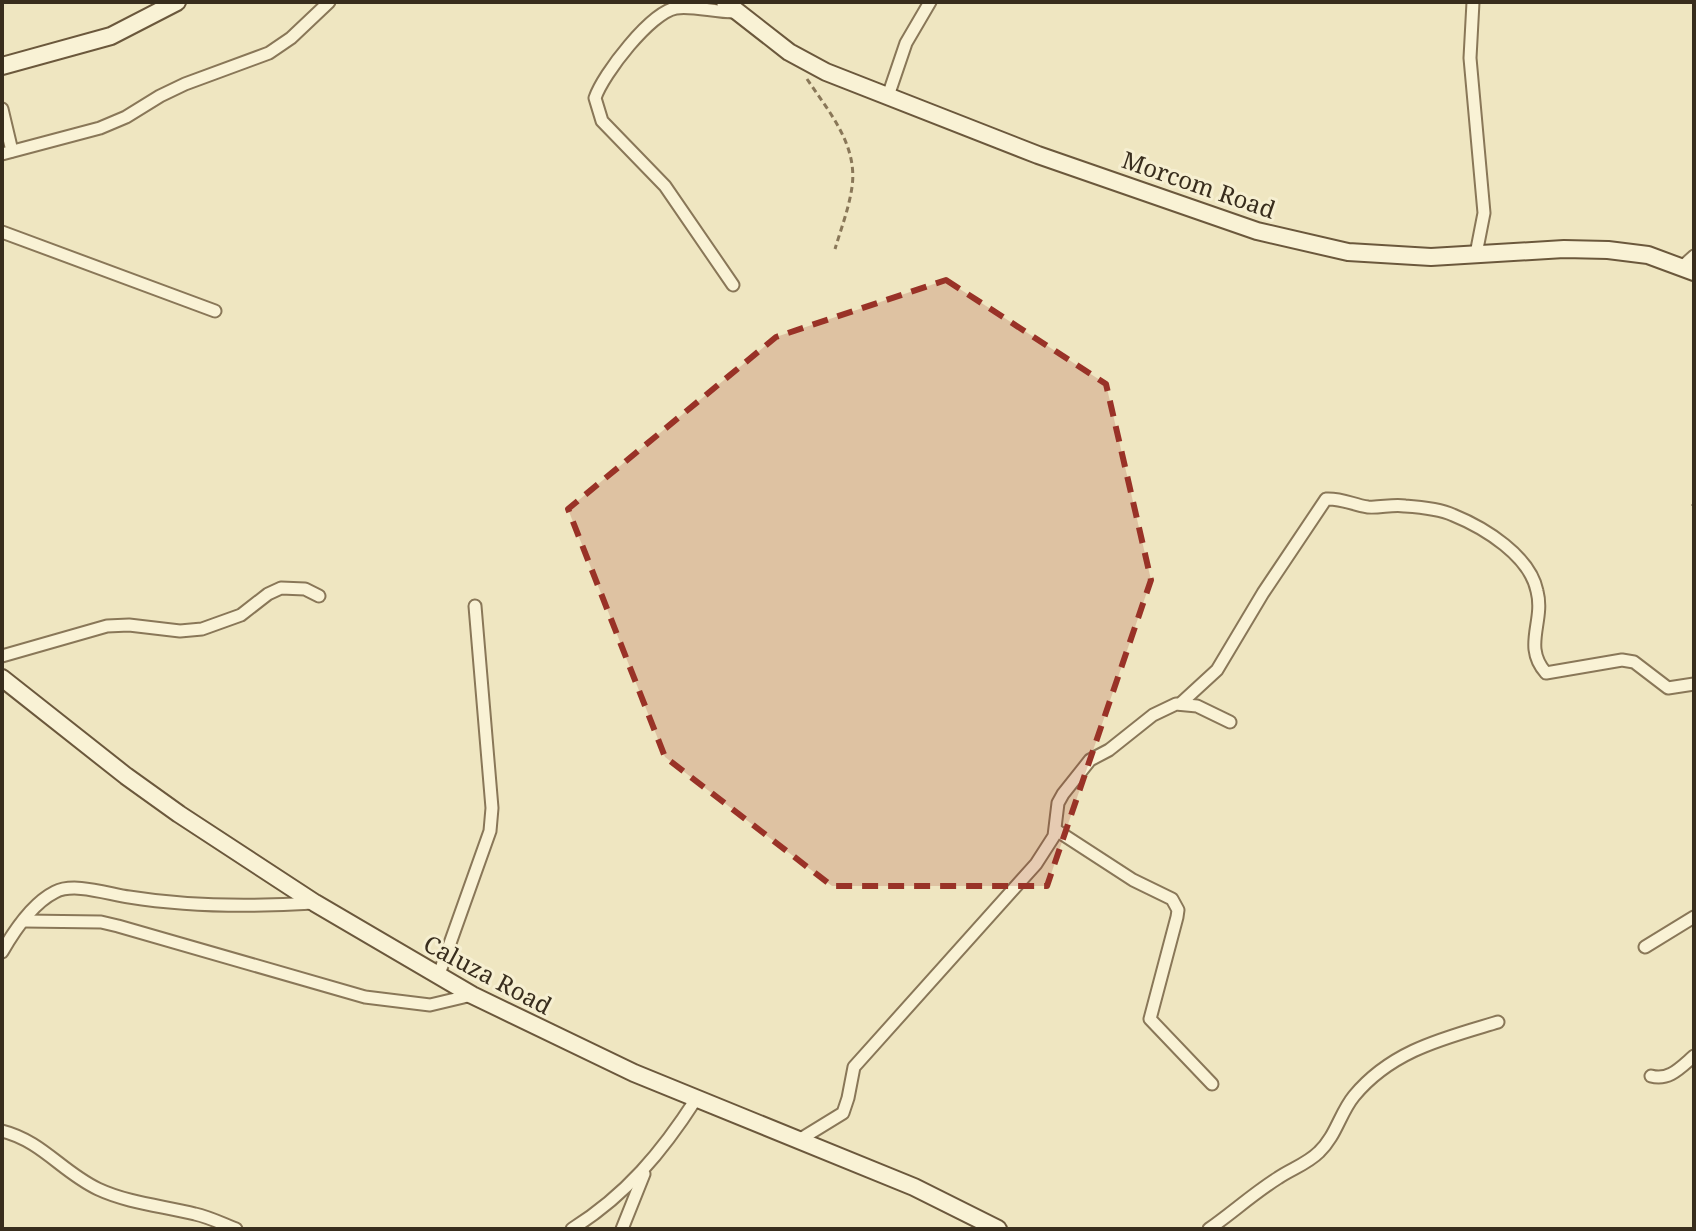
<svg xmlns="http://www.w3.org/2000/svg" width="1696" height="1231" viewBox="0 0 1696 1231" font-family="'Noto Serif',serif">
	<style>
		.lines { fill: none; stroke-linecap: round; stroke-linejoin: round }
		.street-casing { stroke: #897758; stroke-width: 15 }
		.secondary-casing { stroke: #6b583c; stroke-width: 20 }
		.path { stroke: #897758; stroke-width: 3; stroke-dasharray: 6 4; stroke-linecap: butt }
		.street { stroke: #f9f2d5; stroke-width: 11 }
		.secondary { stroke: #f9f2d5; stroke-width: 16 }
		.marked { fill: #993227; fill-opacity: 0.2; stroke: #993227; stroke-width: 6; stroke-dasharray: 16 10; stroke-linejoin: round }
		.labels { text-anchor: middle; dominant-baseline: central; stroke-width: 6; stroke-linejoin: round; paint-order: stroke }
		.street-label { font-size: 24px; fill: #382d1d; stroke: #f6efd1 }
	</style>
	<rect width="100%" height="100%" fill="#efe6c1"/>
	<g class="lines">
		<defs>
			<g id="street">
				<path d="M1473,2l-3,56 14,155 -8,41"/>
				<path d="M888,96l18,-53 24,-41"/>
				<path d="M2,109l10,42"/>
				<path d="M2,154l98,-26 26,-11 34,-21 25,-12 84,-31 22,-15 38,-36"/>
				<path d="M2,232l213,79"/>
				<path d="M1683,266l11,-10"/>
				<path d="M733,285l-68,-99 -63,-65 -7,-23c8,-24 56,-86 81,-90 17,-3 41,5 61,4"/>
				<path d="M2,656l105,-30 22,-1 51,6 22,-2 39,-14 27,-21 13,-6 24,1 14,7"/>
				<path d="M1180,704l37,-34 46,-77 63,-94c16,-1 27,6 42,8 12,1 25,-3 37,-1 15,1 35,3 48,9 32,13 77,41 84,76 8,31 -15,55 9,82l76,-13 12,2 34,26 26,-4"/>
				<path d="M1056,830l77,50 39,19 6,11 -1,7 -27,102 62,65"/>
				<path d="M24,921l77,1 17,4 247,71 65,8 42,-10"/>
				<path d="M1645,947l49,-30"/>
				<path d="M2,952c12,-21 31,-49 53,-60 19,-10 53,2 74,5 62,10 122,10 185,6"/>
				<path d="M438,977l52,-146 2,-23 -17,-202"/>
				<path d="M1651,1076c18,5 29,-8 43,-20"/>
				<path d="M2,1131c40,10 60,41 96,58 30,14 65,17 97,25 14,3 28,10 41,15"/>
				<path d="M799,1140l44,-27 5,-15 6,-31 182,-203 18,-28 4,-33 5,-9 27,-34 19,-10 44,-35 23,-11 21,2 33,16"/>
				<path d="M572,1229c54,-34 90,-77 124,-130"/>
				<path d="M622,1229l22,-55"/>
				<path d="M1209,1229c23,-16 45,-36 69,-51 13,-9 29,-14 41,-26 17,-16 21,-39 35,-56 38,-46 91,-58 144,-74"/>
			</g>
			<g id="secondary">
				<path d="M725,2l64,50 37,20 212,83 219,76 91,21 83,5 133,-8 44,1 40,5 46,17"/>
				<path d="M2,66l109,-30 66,-34"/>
				<path d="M2,678l124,98 53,38 136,89 157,92 162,78 280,114 84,42"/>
			</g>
		</defs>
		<use href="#street" class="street-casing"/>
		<use href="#secondary" class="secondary-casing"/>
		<g class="path">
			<path d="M807,79c22,33 51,66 45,108 -3,21 -11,42 -17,62"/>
			<path d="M1692,504l2,2"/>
		</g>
		<use href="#street" class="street"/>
		<use href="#secondary" class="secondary"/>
	</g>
	<path class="marked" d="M946,280l160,104 45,196 -104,306h-215l-167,-129 -97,-248 208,-172z"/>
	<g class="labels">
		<g class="street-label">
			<text transform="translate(1199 184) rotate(19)">Morcom Road</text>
			<text transform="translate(488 974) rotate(28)">Caluza Road</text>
		</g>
	</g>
	<rect width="1696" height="1231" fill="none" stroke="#382d1d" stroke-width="8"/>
</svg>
